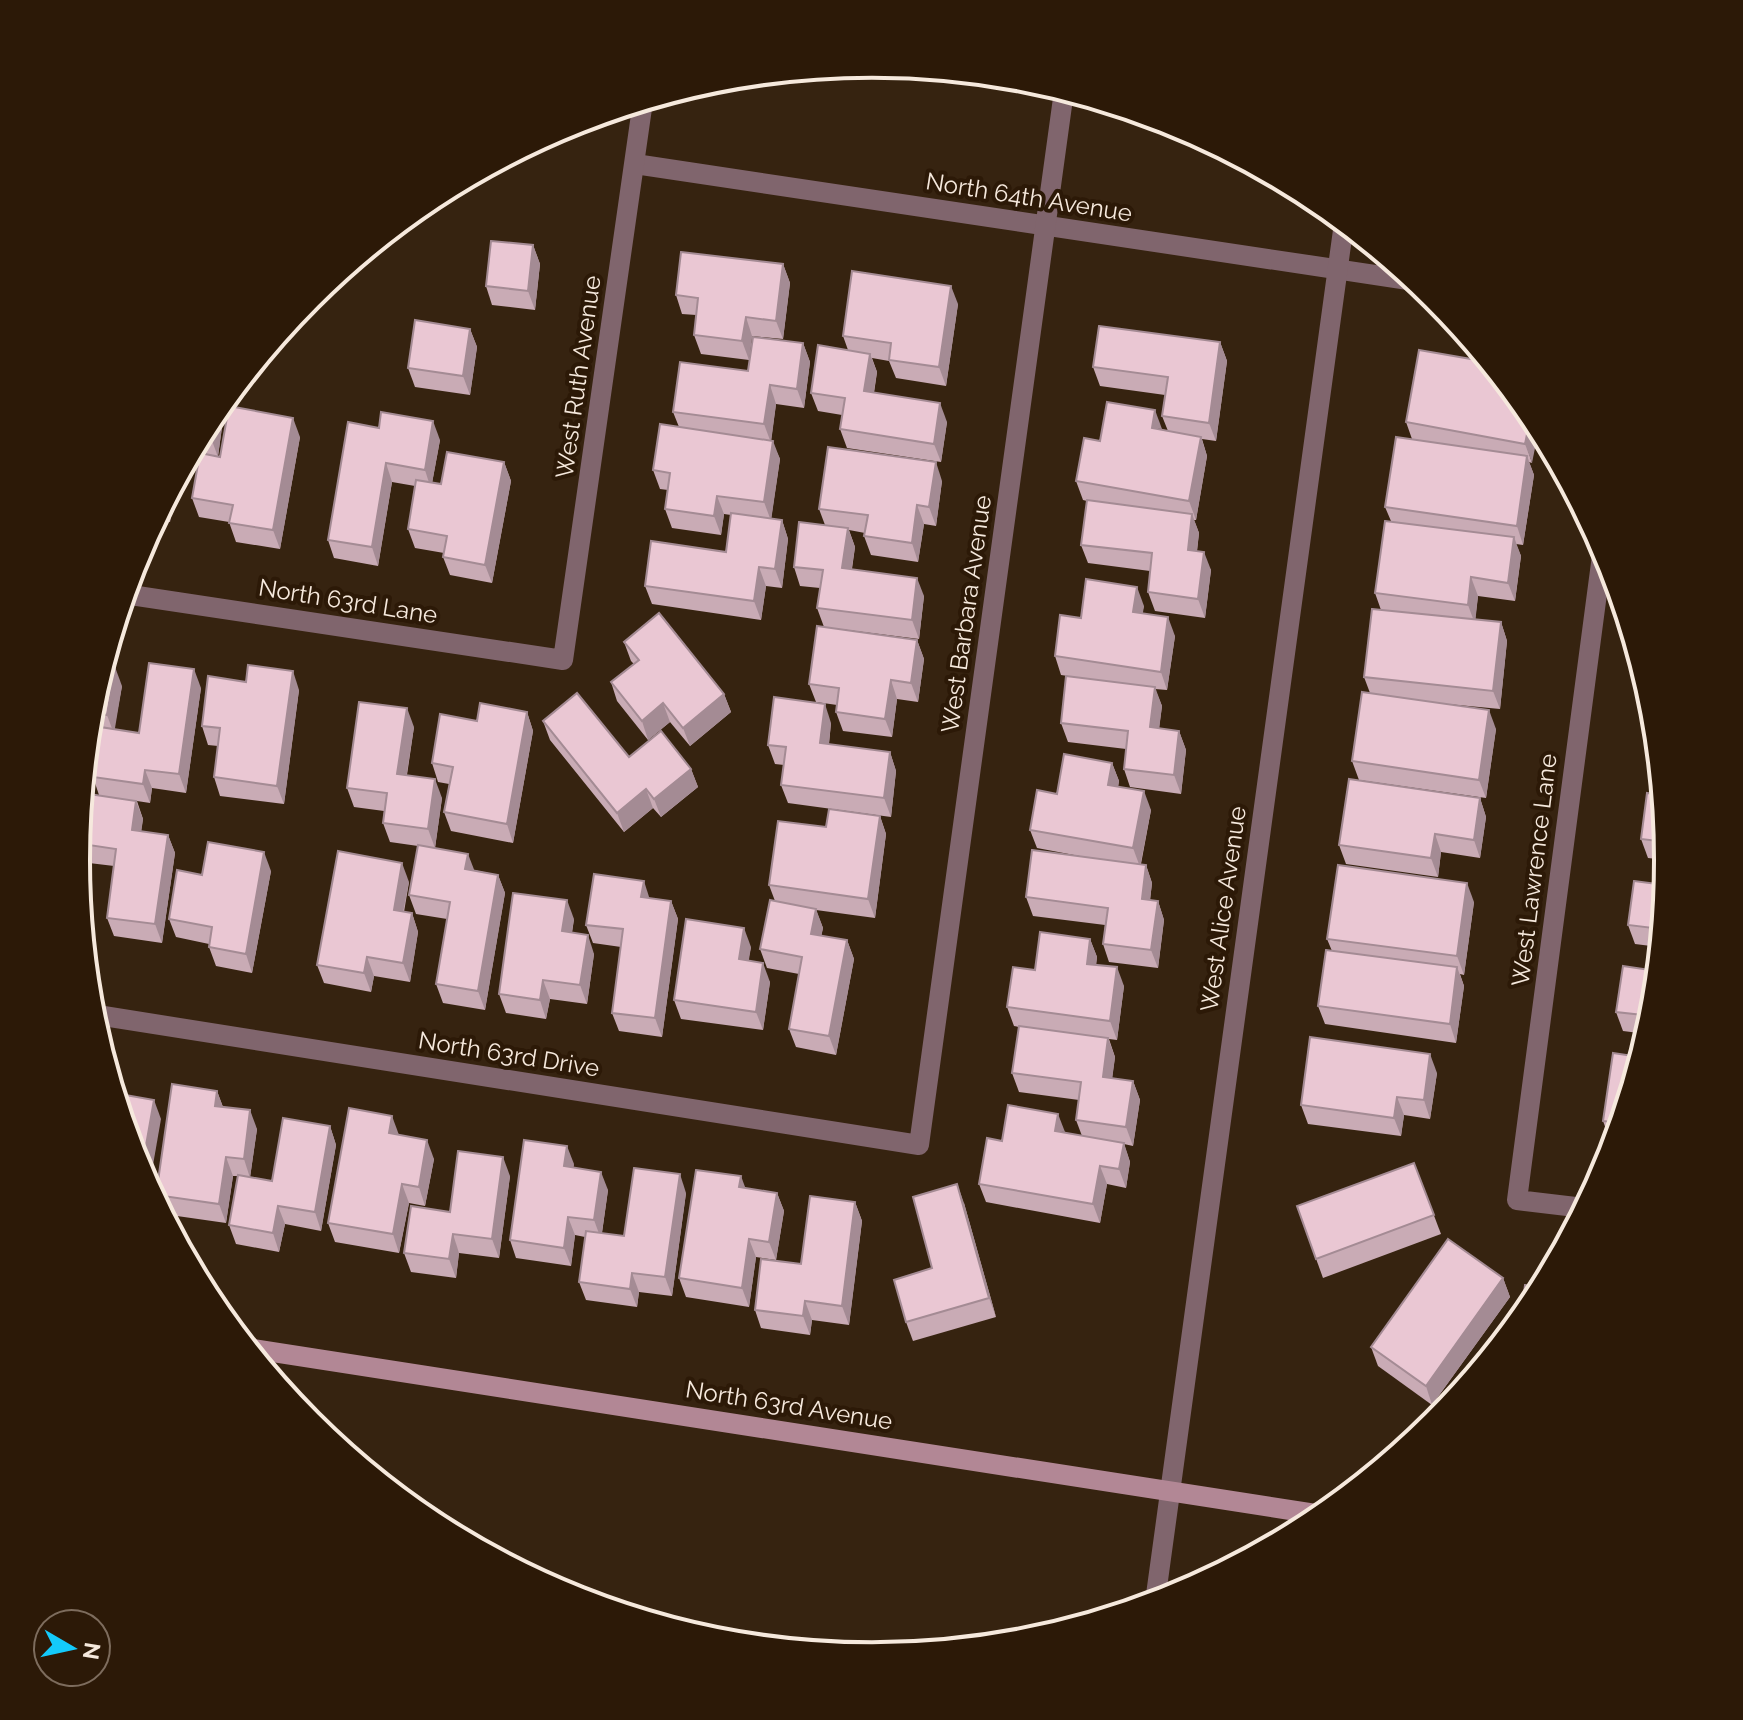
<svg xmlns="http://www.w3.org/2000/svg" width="1743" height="1720" viewBox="0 0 1743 1720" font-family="Raleway,sans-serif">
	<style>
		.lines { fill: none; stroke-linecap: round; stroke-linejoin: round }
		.street { stroke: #80656d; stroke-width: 20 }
		.secondary { stroke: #b28795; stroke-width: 20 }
		.wall { fill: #c9abb5 }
		.shaded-wall { fill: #a48b94 }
		.building { fill: #eac7d3; stroke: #a48b94; stroke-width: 2 }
		.labels { text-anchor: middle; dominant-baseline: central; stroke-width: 8; stroke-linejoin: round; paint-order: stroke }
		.street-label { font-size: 24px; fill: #f6e9dd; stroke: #2c1907 }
		.rim { fill: none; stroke: #f6e9dd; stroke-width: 4 }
	</style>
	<rect width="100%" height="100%" fill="#362310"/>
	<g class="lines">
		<g class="street">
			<path d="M635,164l780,117"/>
			<path d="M124,594l439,66 80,-559"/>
			<path d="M91,1014l828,131 145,-1054"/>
			<path d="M1584,1208l-67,-8 86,-652"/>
			<path d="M1155,1602l189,-1379"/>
		</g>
		<path class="secondary" d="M247,1348l1075,167"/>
	</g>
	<g class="wall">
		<path d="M538,140v6l-10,-1z"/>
		<path d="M533,245l7,19 -5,46 -43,-5 -6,-19z"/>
		<path d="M783,264l7,19 -7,56 -31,-3 -3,24 -48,-6 -7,-19 2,-20 -14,-1 -6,-19z"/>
		<path d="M958,304l-12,82 -50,-8 -7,-17 -17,-3 5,14 -3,21 73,29 -6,40 -94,-14 -7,-19 2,-14 -24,-4 -7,-18 37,-43 -5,-14z"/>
		<path d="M470,329l7,18 -7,48 -55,-8 -7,-19z"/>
		<path d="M1220,342l7,19 -11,80 -14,-2 5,17 -11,64h-2l5,13 -2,18 14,19 -6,48 -50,-7 -7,-19 2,-21 -62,-8 -7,-18 6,-44 -4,-1 -7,-19 24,-40 62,-11 6,1 -6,-15 3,-21 -65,-9 -7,-19z"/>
		<path d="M803,343l7,19 -6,46 -28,-4 -5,36 9,19 -9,60 11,1 6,19 -6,49 -16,-2 -5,34 -109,-16 -7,-18 81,-34 5,-37 -7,-1 -3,21 -49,-7 -7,-19 3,-19 -8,-1 -7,-19 26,-43 -6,-15 75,-41z"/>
		<path d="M1488,362l20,25 24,76 -3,-1 5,13 -11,70 -7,-1 5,12 -6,45 -37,-5 -3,24 26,2 6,19 -7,68 -63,-6 59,26 -10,69 -127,-18 -7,-19 18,-68 -6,-16 17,-67 -6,-17 16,-72 -6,-14 27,-68 -6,-17z"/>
		<path d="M224,401l1,4 -7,51 82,-19 -20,112 -44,-7 -7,-20 -30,-5 -7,-19 8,-44 -9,-2 19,-35z"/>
		<path d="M348,422l92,18 -8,43 9,1 63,-22 7,19 -19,102 -42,-8 -7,-18 1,-4 -29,-5 -7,-19 7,-43 -23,-4 -14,84 -44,-8 -6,-18z"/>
		<path d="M942,481l-6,45 -12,-2 -6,38 -47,-7 -7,-19 1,-3 -16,-3 6,17 -3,22 72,27 -5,43 -95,-12 -7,-19 3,-20 -20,-2 -6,-19 31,-42 -6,-16z"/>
		<path d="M175,482l-5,40 -15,-2z"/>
		<path d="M1144,606l-2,7 33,23 -8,54 -12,-1 7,17 -3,22 20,3 7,19 -5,44 -51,-7 -6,-18 2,-20 -58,-7 -7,-19 49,-41 -49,-7 -6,-19 26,-38z"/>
		<path d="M917,640l7,19 -6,43 -21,-3 -5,38 -49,-6 -7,-19 1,-7 -21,-3 -7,-18z"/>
		<path d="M624,642l100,52 7,18 -41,34 -20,-24 -22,18 -31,-39 -6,-19 23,-18 -3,-3z"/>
		<path d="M246,682l53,8 -15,114 -64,-8 -6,-19 4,-31 -10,-1 -6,-19z"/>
		<path d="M122,686l-8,43 25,4 62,-45 -15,105 -34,-5 -2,15 -13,-2 6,18 -2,12 27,4 7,18 -13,90 -48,-7 -7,-18 7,-52 -25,-3 -7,-19 17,-49 -6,-18 6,-45 -10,-2 -2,13 4,-39z"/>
		<path d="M527,712l6,19 -20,112 -62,-12 -7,-19 5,-28 -11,-2 -6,-19 45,-42z"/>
		<path d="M543,721l86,36 62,12 7,18 -37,30 -8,-9 -29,24 -74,-92z"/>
		<path d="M831,723l-2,21 61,8 6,19 -5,46 -103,-14 -7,-18 3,-20 -9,-1 -7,-19z"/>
		<path d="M414,727l-7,48 35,23 -7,50 39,22 24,5 7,18 -20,117 -42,-7 -7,-19 11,-65 -31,-5 -7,-19 9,-49 -28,-4 -7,-19 1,-12 -30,-4 -7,-19z"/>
		<path d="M1655,729l4,42 -8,-19z"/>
		<path d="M1112,763l7,18 -1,6 33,23 -10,54 5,1 6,18 -2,17 8,1 6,19 -6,48 -49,-6 -6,-18 2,-19 -72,-9 -7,-19 64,-39 -53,-10 -7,-18 27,-36z"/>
		<path d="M1661,795l6,65 -19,-2 -7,-19z"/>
		<path d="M1480,798l6,19 -6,41 -39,-6 -3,25 -92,-13 -7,-19z"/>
		<path d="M880,816l6,18 -11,84 -59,-8 7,18 -2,8 26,4 7,19 -18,96 -40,-8 -7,-18 10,-55 -32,-6 -7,-19 15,-48 -6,-16 57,-58z"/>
		<path d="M271,871l-19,102 -36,-7 -7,-19v-3l-33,-7 -7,-18 33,-44z"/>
		<path d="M409,882l-5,30 8,1 6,19 -8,50 -36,-6 -3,16 -47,-9 -7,-18z"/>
		<path d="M1665,885l-6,62 -24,-3 -7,-19z"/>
		<path d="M650,898l21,3 7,18 -16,118 -43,-6 -7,-18 9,-66 -28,-4 -7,-18z"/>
		<path d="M1474,902l-10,73 -4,-1 4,12 -8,57 -131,-19 -7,-18 14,-55 -5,-12z"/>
		<path d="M574,919l-2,14 22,21 -7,50 -37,-5 -4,20 -40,-6 -7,-19z"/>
		<path d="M1090,939l7,18 -1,8 28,21 -7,54 -8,-1 6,18 -3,21 21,3 7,19 -7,46 -9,-2 6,18 -4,26 -19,-4 -7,39 -114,-21 -7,-18 23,-43 63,-8 17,3 -6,-16 3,-20 -60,-8 -7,-19 7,-46 -5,-1 -7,-19 28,-37z"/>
		<path d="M751,947l-3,14 22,21 -7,48 -82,-11 -7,-19z"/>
		<path d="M1616,1012l36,4 -5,18 -24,-3z"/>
		<path d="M1640,1057l-26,83h-4l-7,-19z"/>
		<path d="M1437,1073l-7,46 -26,-4 -3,21 -93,-12 -7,-19z"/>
		<path d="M217,1091l6,16 34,22 -7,48 22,4 58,-55 6,19 -15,86 -36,-7 -6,28 -43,-8 -7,-19 9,-49h-5l-7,47 -63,-9 -7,-19z"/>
		<path d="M399,1135l35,24 -9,47 -16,-3 -10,50 -64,-11 -7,-19z"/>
		<path d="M1414,1163l27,71 -118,44 -26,-72z"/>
		<path d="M574,1164l-1,4 35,22 -6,43 22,3 62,-43 -14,103 -33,-4 -2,15 -51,-7 -7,-18 6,-45 -10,-2 -4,31 -55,-8 -6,-18z"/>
		<path d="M510,1176l-11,82 -40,-5 -3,25 -45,-6 -7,-19 46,-41z"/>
		<path d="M745,1188l32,5 7,18 -8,49 -20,-3 -7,50 -63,-10 -7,-19z"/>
		<path d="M855,1202l7,19 -13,104 -37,-5 -2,15 -49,-7 -6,-18 46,-46z"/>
		<path d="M964,1203l32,114 -83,24 -7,-19z"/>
		<path d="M1503,1278l7,19 -78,108 -54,-39 -7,-19z"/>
	</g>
	<g class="shaded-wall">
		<path d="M533,245l7,19 -5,46 -7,-19z"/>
		<path d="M783,264l7,19 -7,56 -7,-18z"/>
		<path d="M951,286l7,18 -12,82 -7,-19z"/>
		<path d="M746,317l6,19 -3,24 -7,-19z"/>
		<path d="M470,329l7,18 -7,48 -7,-19z"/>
		<path d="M1220,342l7,19 -11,80 -7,-18z"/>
		<path d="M803,343l7,19 -6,46 -7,-19z"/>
		<path d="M870,354l7,18 -6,38 -7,-19z"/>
		<path d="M1500,377l8,10 -3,18 -7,-19z"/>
		<path d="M770,385l6,19 -5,39 -7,-19z"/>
		<path d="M224,401l1,4 -7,52 -7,-19 4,-26z"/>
		<path d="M940,403l7,19 -6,40 -7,-18z"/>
		<path d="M1155,410l7,19 -10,-1z"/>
		<path d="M1531,415l8,13 -7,35 -7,-19z"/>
		<path d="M293,418l7,19 -20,112 -7,-19z"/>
		<path d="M433,421l7,19 -9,49 -6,-19z"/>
		<path d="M1201,437l6,19 -11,64 -7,-19z"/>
		<path d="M773,441l7,18 -9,62 -7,-19z"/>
		<path d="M1527,456l7,19 -11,70 -6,-19z"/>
		<path d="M504,462l7,19 -19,102 -7,-18z"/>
		<path d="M936,462l6,19 -6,45 -7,-19z"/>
		<path d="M386,463l6,19 -14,84 -6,-19z"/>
		<path d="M175,482l-5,40 -7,-18z"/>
		<path d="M717,496l7,18 -3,21 -7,-19z"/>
		<path d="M917,505l7,19 -6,38 -6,-19z"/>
		<path d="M1192,514l7,19 -4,35 -7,-18z"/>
		<path d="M782,520l6,19 -6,49 -7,-19z"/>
		<path d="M848,528l7,19 -6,39 -7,-18z"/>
		<path d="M1514,537l7,19 -6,45 -7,-18z"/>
		<path d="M1204,552l7,18 -6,48 -7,-19z"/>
		<path d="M759,567l7,19 -5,34 -7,-19z"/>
		<path d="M1471,577l7,19 -3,28 -7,-19z"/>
		<path d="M917,578l7,18 -5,43 -7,-19z"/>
		<path d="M1137,587l7,19 -4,25 -7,-19z"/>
		<path d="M1168,617l7,19 -8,54 -6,-18z"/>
		<path d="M1501,622l6,19 -7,68 -7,-18z"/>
		<path d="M917,640l7,19 -6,43 -7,-19z"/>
		<path d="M115,667l7,19 -8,48 -7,-19z"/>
		<path d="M194,669l7,19 -15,105 -7,-19z"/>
		<path d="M293,671l6,19 -15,114 -7,-18z"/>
		<path d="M891,680l6,19 -5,38 -7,-18z"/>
		<path d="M1155,687l7,19 -5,40 -7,-19z"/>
		<path d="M724,694l7,18 -41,34 -7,-18z"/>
		<path d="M663,703l7,19 -22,18 -6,-19z"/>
		<path d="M825,704l6,19 -4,39 -7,-19z"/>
		<path d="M407,708l7,19 -10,65 -7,-18z"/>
		<path d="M1489,710l7,19 -10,69 -7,-18z"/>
		<path d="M527,712l6,19 -20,112 -6,-19z"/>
		<path d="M1179,731l7,19 -5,44 -7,-19z"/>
		<path d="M890,752l6,19 -5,46 -7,-19z"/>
		<path d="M1112,763l7,18 -4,23 -7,-19z"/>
		<path d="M691,769l7,18 -37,30 -7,-18z"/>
		<path d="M145,770l7,18 -2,15 -7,-19z"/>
		<path d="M435,779l7,19 -7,50 -7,-19z"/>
		<path d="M646,789l7,19 -29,24 -7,-19z"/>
		<path d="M1144,791l7,19 -11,57 -7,-19z"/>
		<path d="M1480,798l6,19 -6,41 -6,-18z"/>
		<path d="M136,801l7,18 -4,29 -7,-18z"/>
		<path d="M880,816l6,18 -11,84 -7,-19z"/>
		<path d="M79,824l2,5 -5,32v-1z"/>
		<path d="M1435,834l6,18 -3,25 -7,-19z"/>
		<path d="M168,835l7,18 -13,90 -7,-19z"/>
		<path d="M264,852l7,19 -19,102 -6,-19z"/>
		<path d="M468,854l7,18 -10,-3z"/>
		<path d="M84,862l6,18 -7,51 -4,-38z"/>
		<path d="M402,863l7,19 -9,46 -6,-18z"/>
		<path d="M1146,865l6,18 -4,35 -6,-19z"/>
		<path d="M498,875l7,18 -20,117 -7,-19z"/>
		<path d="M644,881l6,19 -9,-3z"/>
		<path d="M1467,883l7,19 -10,73 -7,-19z"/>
		<path d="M567,900l7,19 -5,31 -7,-19z"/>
		<path d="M671,901l7,18 -16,118 -7,-19z"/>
		<path d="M1158,901l6,19 -6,48 -7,-18z"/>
		<path d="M816,909l7,19 -5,25 -7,-19z"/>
		<path d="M412,913l6,19 -8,50 -7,-19z"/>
		<path d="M744,928l7,19 -5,31 -7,-19z"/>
		<path d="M588,935l6,19 -7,50 -7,-19z"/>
		<path d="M1090,939l7,18 -3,25 -7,-18z"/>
		<path d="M847,940l7,19 -18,96 -7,-19z"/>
		<path d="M367,957l7,19 -3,16 -7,-19z"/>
		<path d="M763,963l7,19 -7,48 -7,-18z"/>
		<path d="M1117,967l7,19 -7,54 -7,-19z"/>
		<path d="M1457,967l7,19 -8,57 -6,-19z"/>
		<path d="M543,980l7,19 -4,20 -6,-19z"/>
		<path d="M1108,1038l7,19 -5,39 -7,-19z"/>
		<path d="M1430,1054l7,19 -7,46 -6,-19z"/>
		<path d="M1133,1081l7,19 -7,46 -7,-19z"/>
		<path d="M217,1091l7,19 -9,-4z"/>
		<path d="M1397,1097l7,18 -3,21 -7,-18z"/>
		<path d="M154,1100l7,19 -12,69 -8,-14z"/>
		<path d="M250,1110l7,19 -7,49 -6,-19z"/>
		<path d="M1058,1114l7,18 -10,-1z"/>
		<path d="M392,1116l7,19 -10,-2z"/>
		<path d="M330,1126l6,19 -15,86 -6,-19z"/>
		<path d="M427,1140l7,19 -9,47 -6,-19z"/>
		<path d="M1124,1143l6,19 -4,26 -7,-19z"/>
		<path d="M567,1146l7,18 -4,21 -6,-19z"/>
		<path d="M226,1157l7,19 -7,47 -7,-19z"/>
		<path d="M503,1157l7,19 -11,82 -7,-19z"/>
		<path d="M1100,1166l7,18 -7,39 -7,-19z"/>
		<path d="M601,1172l7,18 -7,49 -7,-19z"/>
		<path d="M680,1174l6,19 -14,103 -7,-19z"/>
		<path d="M741,1176l7,19 -9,-8z"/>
		<path d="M402,1184l7,19 -10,50 -6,-19z"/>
		<path d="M957,1184l7,19 32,114 -7,-19z"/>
		<path d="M777,1193l7,18 -8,49 -7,-18z"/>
		<path d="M855,1202l7,19 -13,104 -7,-19z"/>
		<path d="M278,1206l7,18 -6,28 -6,-19z"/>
		<path d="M568,1217l7,18 -4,31 -7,-18z"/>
		<path d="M453,1234l6,19 -3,25 -7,-19z"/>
		<path d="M749,1239l7,18 -7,50 -7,-19z"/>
		<path d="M632,1273l7,19 -2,15 -7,-18z"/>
		<path d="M1503,1278l7,19 -78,108 -6,-19z"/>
		<path d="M805,1301l7,19 -2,15 -7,-19z"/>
	</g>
	<g class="building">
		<path d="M491,241l42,4 -5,46 -42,-5z"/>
		<path d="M681,252l102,12 -7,57 -30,-4 -4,24 -48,-6 4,-37 -22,-3z"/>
		<path d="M852,271l99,15 -12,81 -50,-7 2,-17 -48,-7z"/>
		<path d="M415,320l55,9 -7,47 -55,-8z"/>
		<path d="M1099,326l121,16 -11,81 -47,-7 6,-39 -75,-10z"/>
		<path d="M753,337l50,6 -6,46 -27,-4 -6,39 -91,-12 7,-50 68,9z"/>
		<path d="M818,345l52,9 -6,37 76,12 -6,41 -94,-15 5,-31 -34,-5z"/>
		<path d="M1419,350l69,12 12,15 -2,9 11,2 22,27 -6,29 -119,-22z"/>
		<path d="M1107,402l48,8 -3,18 49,9 -12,64 -113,-20 8,-43 16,3z"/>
		<path d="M229,406l64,12 -20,112 -44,-7 4,-18 -41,-7 8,-45 20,4z"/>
		<path d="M215,412l-4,26 -11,-2 10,-19z"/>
		<path d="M381,412l52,9 -8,49 -39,-7 -14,84 -44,-7 20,-118 31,6z"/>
		<path d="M660,424l113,17 -9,61 -47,-6 -3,20 -49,-7 5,-36 -17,-3z"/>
		<path d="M1396,437l131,19 -10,70 -132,-19z"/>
		<path d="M828,447l108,15 -7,45 -12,-2 -5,38 -48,-7 4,-21 -49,-6z"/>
		<path d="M447,452l57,10 -19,103 -42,-8 4,-21 -39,-7 8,-49 25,4z"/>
		<path d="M1087,500l105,14 -4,36 16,2 -6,47 -50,-7 4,-39 -71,-8z"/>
		<path d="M731,513l51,7 -7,49 -16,-2 -5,34 -109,-15 6,-45 75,11z"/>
		<path d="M1385,521l129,16 -6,46 -37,-6 -3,28 -93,-12z"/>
		<path d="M799,522l49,6 -6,40 75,10 -5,42 -95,-12 6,-38 -29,-3z"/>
		<path d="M1086,579l51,8 -4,25 35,5 -7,55 -106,-16 5,-41 21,3z"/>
		<path d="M1372,609l129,13 -8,69 -129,-14z"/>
		<path d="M659,613l65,81 -41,34 -20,-25 -21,18 -31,-39 28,-22 -15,-18z"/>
		<path d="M817,626l100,14 -6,43 -20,-3 -6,39 -49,-7 3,-24 -30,-4z"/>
		<path d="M149,663l45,6 -15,105 -34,-4 -2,14 -50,-7 7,-50 39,6z"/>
		<path d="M103,665l12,2 -8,48 -17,-3 1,-8z"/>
		<path d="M248,665l45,6 -16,115 -63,-9 6,-49 -18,-2 6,-50 38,6z"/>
		<path d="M1066,676l89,11 -5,40 29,4 -5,44 -50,-6 4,-38 -67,-8z"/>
		<path d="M1362,692l127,18 -10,70 -127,-19z"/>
		<path d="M577,693l52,64 32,-26 30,38 -37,30 -8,-10 -29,24 -74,-92z"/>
		<path d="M774,697l51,7 -5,39 70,9 -6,46 -103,-13 5,-38 -18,-2z"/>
		<path d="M359,702l48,6 -10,66 38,5 -7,50 -45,-6 4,-30 -40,-5z"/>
		<path d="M480,703l47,9 -20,112 -63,-12 9,-45 -21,-4 8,-49 37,7z"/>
		<path d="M1655,729l2,24 -6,-1z"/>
		<path d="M1064,754l48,9 -4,22 36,6 -11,57 -103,-18 7,-40 20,4z"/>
		<path d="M1349,779l131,19 -6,42 -39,-6 -4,24 -92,-13z"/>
		<path d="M1647,793l14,2 5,47 -25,-3z"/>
		<path d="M89,794l47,7 -4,29 36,5 -13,89 -48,-6 9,-69 -34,-5z"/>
		<path d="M829,809l51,7 -12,83 -99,-14 9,-64 48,6z"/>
		<path d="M208,842l56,10 -18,102 -37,-7 3,-20 -43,-8 8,-49 25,5z"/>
		<path d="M418,845l50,9 -3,15 33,6 -20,116 -42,-7 14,-82 -41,-7z"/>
		<path d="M1032,850l114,15 -4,34 16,2 -7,49 -48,-6 5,-36 -82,-11z"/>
		<path d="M338,851l64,12 -8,47 18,3 -9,50 -36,-6 -3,16 -47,-8z"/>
		<path d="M76,860l8,2 -5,31z"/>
		<path d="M1338,865l129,18 -10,73 -130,-17z"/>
		<path d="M594,874l50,7 -3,16 30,4 -16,117 -43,-5 11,-84 -37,-4z"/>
		<path d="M1634,881l31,4 -4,44 -33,-4z"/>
		<path d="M513,893l54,7 -5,31 26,4 -8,50 -37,-5 -3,20 -41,-6z"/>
		<path d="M770,900l46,9 -5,25 36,6 -18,96 -40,-7 13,-72 -42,-8z"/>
		<path d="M686,919l58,9 -5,31 24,4 -7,49 -82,-12z"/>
		<path d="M1040,932l50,7 -3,25 30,3 -7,54 -103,-14 6,-40 22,3z"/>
		<path d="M1326,950l131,17 -7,57 -132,-18z"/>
		<path d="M1623,966l34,5 -5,45 -36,-4z"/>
		<path d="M1019,1026l89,12 -5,39 30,4 -7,46 -50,-7 5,-38 -69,-9z"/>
		<path d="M1310,1037l120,17 -6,46 -27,-3 -3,21 -93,-13z"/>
		<path d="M1613,1053l27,4 -21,66 -16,-2z"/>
		<path d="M172,1084l45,7 -2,15 35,4 -6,49 -18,-2 -7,47 -63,-9z"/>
		<path d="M114,1093l40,7 -13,74 -5,-10z"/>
		<path d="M1008,1105l50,9 -3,17 69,12 -5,26 -19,-3 -7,38 -114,-20 8,-46 15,3z"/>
		<path d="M349,1108l43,8 -3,17 38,7 -8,47 -17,-3 -9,50 -65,-11z"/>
		<path d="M283,1118l47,8 -15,86 -37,-6 -5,27 -44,-8 9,-50 34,6z"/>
		<path d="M524,1140l43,6 -3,20 37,6 -7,48 -26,-3 -4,31 -54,-8z"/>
		<path d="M458,1151l45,6 -11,82 -39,-5 -4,25 -45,-6 7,-47 39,6z"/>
		<path d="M1414,1163l20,52 -118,44 -19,-53z"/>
		<path d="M634,1168l46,6 -15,103 -33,-4 -2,16 -51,-7 7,-51 38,5z"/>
		<path d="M696,1170l45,6 -2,11 38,6 -8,49 -20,-3 -7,49 -63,-10z"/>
		<path d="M957,1184l32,114 -83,24 -12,-42 38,-12 -19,-71z"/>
		<path d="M810,1196l45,6 -13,104 -37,-5 -2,15 -48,-6 6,-51 40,5z"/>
		<path d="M1448,1239l55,39 -77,108 -55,-39z"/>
		<path d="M1525,1285l16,2 -8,16 -12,14z"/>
	</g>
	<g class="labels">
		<g class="street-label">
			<text transform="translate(1029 197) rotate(9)">North 64th Avenue</text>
			<text transform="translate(578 377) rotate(-82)">West Ruth Avenue</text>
			<text transform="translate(348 601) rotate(9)">North 63rd Lane</text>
			<text transform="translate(966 614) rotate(-82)">West Barbara Avenue</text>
			<text transform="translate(1534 870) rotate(-83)">West Lawrence Lane</text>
			<text transform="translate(1223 909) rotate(-82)">West Alice Avenue</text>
			<text transform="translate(509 1054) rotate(9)">North 63rd Drive</text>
			<text transform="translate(789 1405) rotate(9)">North 63rd Avenue</text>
		</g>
	</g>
	<path d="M0 0H1743V1720H0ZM90 860a782 782 0 1 1 1564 0a782 782 0 1 1-1564 0Z" fill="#2c1907" fill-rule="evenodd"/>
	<path class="rim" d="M90 860a782 782 0 1 1 1564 0a782 782 0 1 1-1564 0Z"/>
	<g transform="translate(72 1648) rotate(99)"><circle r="38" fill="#2c1907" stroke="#7d6c5d" stroke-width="2"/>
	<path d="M0-6L14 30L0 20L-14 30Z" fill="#14cafb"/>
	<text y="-12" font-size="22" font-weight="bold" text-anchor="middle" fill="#f6e9dd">N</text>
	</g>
</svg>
